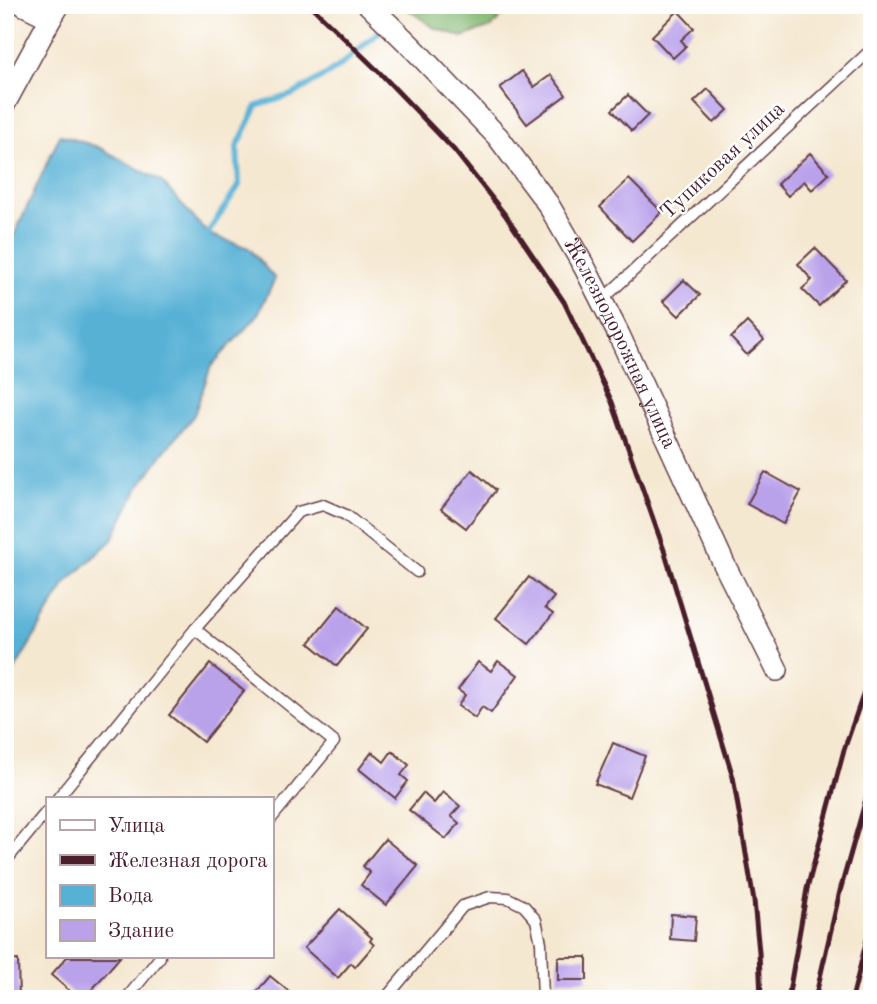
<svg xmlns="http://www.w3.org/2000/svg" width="877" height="1004" viewBox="0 0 877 1004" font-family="'Old Standard TT',serif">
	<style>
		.forest { fill: #86ba74; stroke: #686c50; stroke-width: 2 }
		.water { fill: #57b1d5; stroke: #506880; stroke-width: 2 }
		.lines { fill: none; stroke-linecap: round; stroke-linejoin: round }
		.stream { stroke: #57b1d5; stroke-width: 6 }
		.building { fill: #baa2eb }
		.lane-casing { stroke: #643d44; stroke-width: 13 }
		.street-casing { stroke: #643d44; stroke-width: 24 }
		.lane { stroke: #fff; stroke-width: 10 }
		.street { stroke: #fff; stroke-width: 21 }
		.rail { stroke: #4a1f2b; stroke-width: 5 }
		.labels { text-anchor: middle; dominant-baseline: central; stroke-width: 5; stroke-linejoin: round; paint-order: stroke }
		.street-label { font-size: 21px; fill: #4a1f2b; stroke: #fff }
	</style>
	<rect width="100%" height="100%" fill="#fff"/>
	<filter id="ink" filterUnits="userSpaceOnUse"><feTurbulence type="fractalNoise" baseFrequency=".0143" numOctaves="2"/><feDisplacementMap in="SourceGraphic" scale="14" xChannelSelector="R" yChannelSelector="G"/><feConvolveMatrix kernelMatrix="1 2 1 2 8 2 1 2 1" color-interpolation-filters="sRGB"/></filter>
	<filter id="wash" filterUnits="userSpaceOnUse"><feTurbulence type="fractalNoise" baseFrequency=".00686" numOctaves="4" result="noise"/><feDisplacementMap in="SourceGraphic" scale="28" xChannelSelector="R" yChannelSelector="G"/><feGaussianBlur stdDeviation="1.57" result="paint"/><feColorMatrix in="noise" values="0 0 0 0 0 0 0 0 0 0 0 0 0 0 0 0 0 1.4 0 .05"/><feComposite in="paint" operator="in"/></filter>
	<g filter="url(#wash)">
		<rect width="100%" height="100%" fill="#f5e8d1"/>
		<path class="forest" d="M406,5h106l-20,22 -30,10 -29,-10 -25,-18z"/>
		<path class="water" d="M60,135l38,12 63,34 47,53 41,14 26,31 -18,37 -46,50 -17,49 -31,38 -26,37 -25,50 -46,43 -61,103v-431z"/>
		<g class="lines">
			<path class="stream" d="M204,239l35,-54 -2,-38 20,-41 37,-12 43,-26 48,-41"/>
		</g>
		<g id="blocks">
			<g class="building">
				<path d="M678,11l16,17 -13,12 5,6 -13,12 -21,-22z"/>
				<path d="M522,71l12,16 17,-12 15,20 -39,29 -27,-36z"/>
				<path d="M708,89l20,21 -14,13 -20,-21z"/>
				<path d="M628,95l20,20 -16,16 -20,-21z"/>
				<path d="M810,153l19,21 -17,16 -8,-9 -16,15 -11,-12z"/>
				<path d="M629,179l33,33 -30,29 -32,-34z"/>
				<path d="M815,248l31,32 -27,26 -17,-17 10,-9 -14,-16z"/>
				<path d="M684,280l16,15 -21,21 -16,-15z"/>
				<path d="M747,322l17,18 -17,15 -16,-17z"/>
				<path d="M472,470l24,20 -30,38 -25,-19z"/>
				<path d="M765,472l36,20 -18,32 -36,-20z"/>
				<path d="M529,577l25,20 -9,11 8,6 -24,30 -33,-26z"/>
				<path d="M339,606l28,23 -30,37 -28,-23z"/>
				<path d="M498,661l20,14 -27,38 -9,-6 -7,11 -17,-12 7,-11 -7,-5 20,-28 13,9z"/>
				<path d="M210,664l34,27 -41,51 -34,-27z"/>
				<path d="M613,743l32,13 -16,41 -34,-13z"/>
				<path d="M392,751l17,14 -8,10 7,6 -13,17 -36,-29 13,-17 12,10z"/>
				<path d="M443,792l17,14 -9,10 8,7 -13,16 -37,-29 14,-17 11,10z"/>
				<path d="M385,839l33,27 -32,39 -25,-20 9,-12 -7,-7z"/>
				<path d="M340,909l32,29 -2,3 4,4 -19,22 -4,-4 -13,15 -34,-30z"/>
				<path d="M671,914l25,2 -2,25 -24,-2z"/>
				<path d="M67,957h53l-36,42h-5l-28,-24z"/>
				<rect x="558" y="957" width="29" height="23"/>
				<path d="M18,960l1,39h-14v-38z"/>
				<path d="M270,976l28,23h-40l-4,-4z"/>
			</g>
		</g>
	</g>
	<g filter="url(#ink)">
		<use href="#blocks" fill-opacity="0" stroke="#643d44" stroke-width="2"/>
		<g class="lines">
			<defs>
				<g id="lane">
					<path d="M601,301l271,-252"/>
					<path d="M195,629l139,113 -63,77"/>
					<path d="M57,799l138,-170 103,-117 25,-7 23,10 71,57"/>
					<path d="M5,862l42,-51"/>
					<path d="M126,999l34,-42"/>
					<path d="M385,999l78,-93 27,-9 18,1 16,8 12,14 5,23 2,56"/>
				</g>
				<g id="street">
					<path d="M24,5l27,13"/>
					<path id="s1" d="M369,5l44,43 85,89 50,67 37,64 34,67 105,229 53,106"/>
					<path d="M5,103l46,-85 8,-13"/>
				</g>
			</defs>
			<use href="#lane" class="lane-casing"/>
			<use href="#street" class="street-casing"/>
			<use href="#lane" class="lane"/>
			<use href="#street" class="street"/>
			<g class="rail">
				<path d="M310,5l70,68 74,77 52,66 58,86 48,100 52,148 69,227 21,124 5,51 2,47"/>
				<path d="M788,999l19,-110 37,-139 28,-81"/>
				<path d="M815,999l25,-108 32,-113"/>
				<path d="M852,999l20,-80"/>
			</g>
		</g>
	</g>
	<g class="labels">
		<g class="street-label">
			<text transform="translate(723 161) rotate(-43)">Тупиковая улица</text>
			<text stroke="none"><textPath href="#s1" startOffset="425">Железнодорожная улица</textPath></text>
		</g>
	</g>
	<rect width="877" height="1004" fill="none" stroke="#fff" stroke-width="28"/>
	<rect x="46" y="797" width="228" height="161" fill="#ffffff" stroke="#b7a5aa" stroke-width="2"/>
	<rect x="60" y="820" width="35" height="10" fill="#ffffff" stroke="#b7a5aa" stroke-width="2"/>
	<text x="108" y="832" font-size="21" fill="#4a1f2b">Улица</text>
	<rect x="60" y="855" width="35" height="10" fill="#4a1f2b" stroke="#b7a5aa" stroke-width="2"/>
	<text x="108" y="867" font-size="21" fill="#4a1f2b">Железная дорога</text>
	<rect x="60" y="885" width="35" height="21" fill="#57b1d5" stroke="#b7a5aa" stroke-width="2"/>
	<text x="108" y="902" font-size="21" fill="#4a1f2b">Вода</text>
	<rect x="60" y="920" width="35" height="21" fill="#baa2eb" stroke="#b7a5aa" stroke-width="2"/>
	<text x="108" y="937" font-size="21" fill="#4a1f2b">Здание</text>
</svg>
